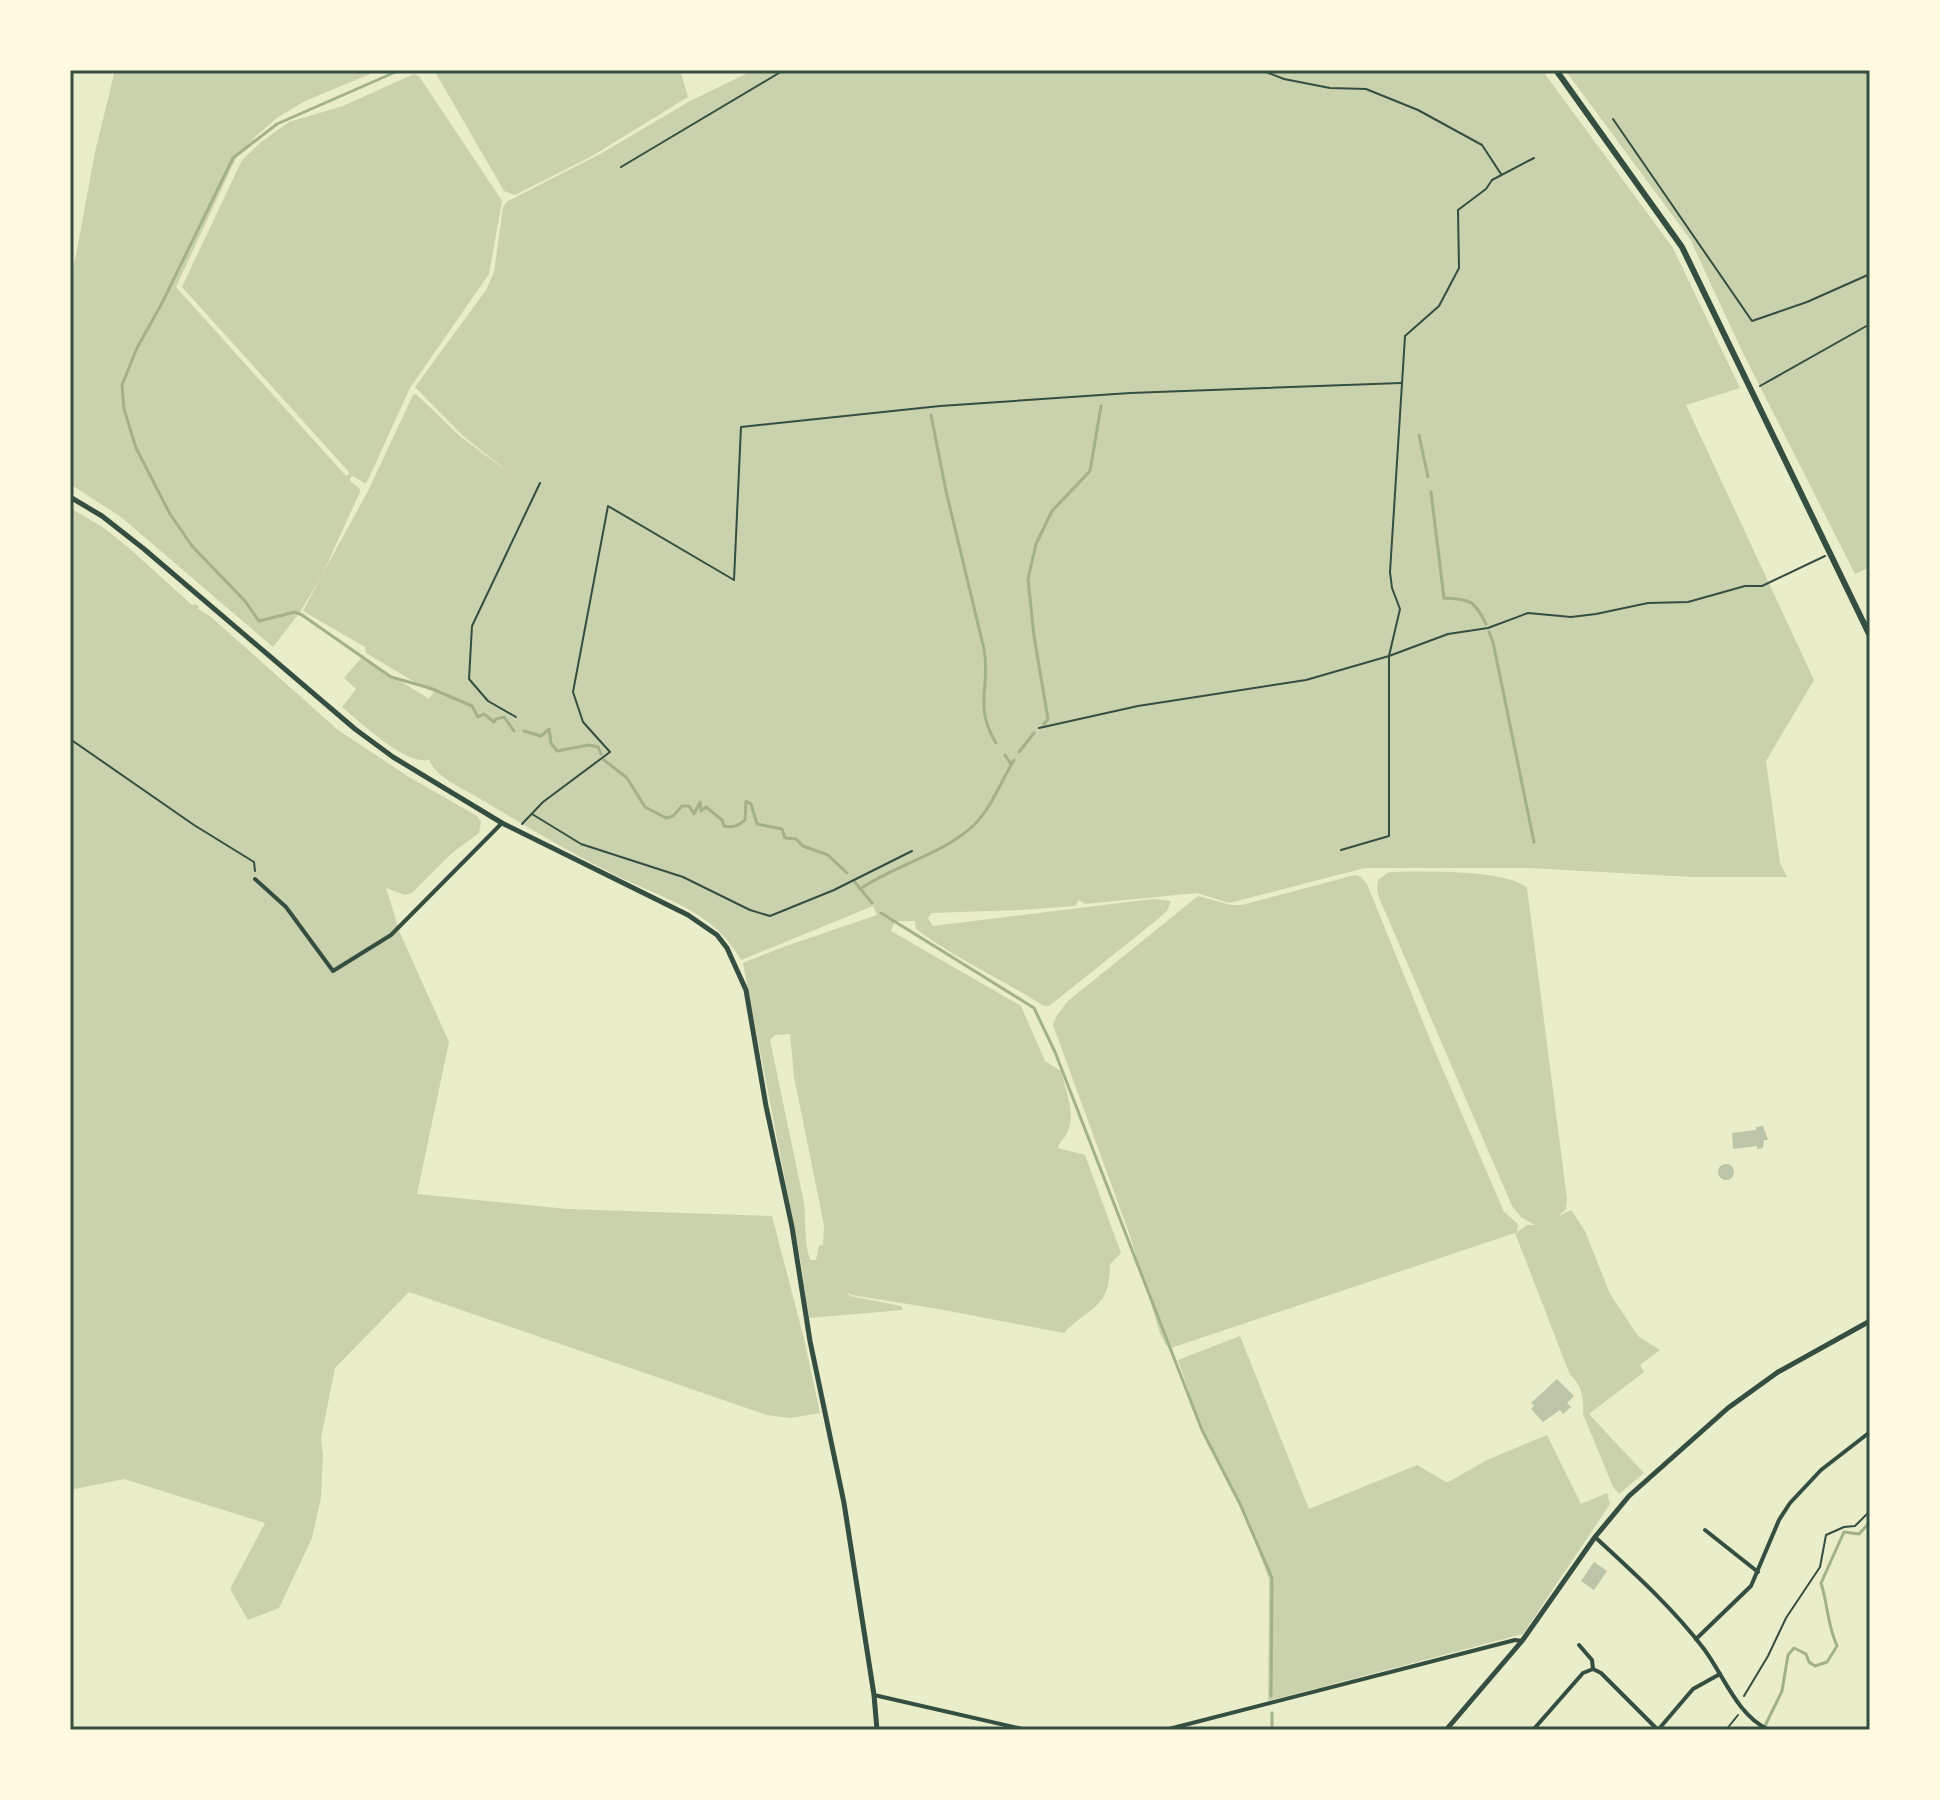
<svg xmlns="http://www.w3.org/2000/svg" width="1940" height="1800" viewBox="0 0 1940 1800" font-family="Commissioner,sans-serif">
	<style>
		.green { fill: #cad2ad; fill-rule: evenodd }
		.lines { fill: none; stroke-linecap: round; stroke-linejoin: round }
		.stream { stroke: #a3b18a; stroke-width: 3 }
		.building { fill: #bcc5a7 }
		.path { stroke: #344e41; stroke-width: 2 }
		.minor { stroke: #344e41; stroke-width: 4 }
		.tertiary { stroke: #344e41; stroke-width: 5 }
		.primary { stroke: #344e41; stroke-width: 6 }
		.neatline { fill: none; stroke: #344e41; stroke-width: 3 }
	</style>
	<rect width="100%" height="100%" fill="#e9edc9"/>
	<g class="green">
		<path d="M115,70h265l-75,31 -28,17 -22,19 -19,21 -60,129 170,189 3,-2 -1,-3 -166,-184 60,-127 19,-18 28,-20 54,-16 71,-32 5,2 83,125 -13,73 -79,114 -44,96 -13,-8 -3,2v3l10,8v3l-37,81 45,-82 45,-96 3,-1 45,43 51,38 -50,-40 -47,-48 71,-97 8,-18 9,-65 5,-6 94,-48 88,-52 64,-31h788l131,178 67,140 -54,17 128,275 -48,81 14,102 7,14h-94l-164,-9h-164l-136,35 -32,-10 -112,11 -6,-4 -4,6 -54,4 -90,3 -3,6 5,7 220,-27 18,2 -4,10 -9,8 -109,87h-5c-42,-27 -88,-47 -128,-77l-1,-8h-20l-4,10 130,75 24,55 16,10c4,17 15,43 7,60 -3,8 -8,9 -10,17l27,7 36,98 -11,11c0,45 -19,41 -46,69l-131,-25 -82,-13 -5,-4 4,5 51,10 2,4 -94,8 -8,-55 -58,-300 40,-16 94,-32 -4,-9 -132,54c-27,-50 -82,-63 -130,-87 -46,-23 -90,-50 -134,-76 -17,-10 -40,-19 -48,-37 -24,5 -68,-37 -87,-53l14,-18 -12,-11 18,-21 67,42 5,-8 -6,-1 -62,-37 -1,-6 -62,-36 18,-34 -21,35 -27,35 -152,-130 -51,-33v-208l6,-21 19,-103zM790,1034l4,43 30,148 -1,20 -4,1 -3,14h-5c-7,-11 -5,-41 -7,-57l-34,-163 5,-5z"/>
		<path d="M434,70h246l8,27 -96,59 -77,39 -11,-4z"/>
		<path d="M1565,70h305v497l-15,7 -113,-223 -52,-112z"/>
		<path d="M70,508l34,20 25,20 63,57 3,-1 4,2 -1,3 13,8 127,113 71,47 68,39 4,6 -2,11 -27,20 -40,40 -7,2 -19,-7 14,45 49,109 -32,152 150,15 205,7 32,123 16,74 -30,5 -23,-3 -358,-123 -74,76 -14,70 2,18 -2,41 -9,41 -33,70 -31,12 -18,-31 35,-66 -141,-44 -54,11z"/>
		<path d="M1389,872c28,-1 120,-3 138,16l40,311 -1,10 -7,7 12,-6 14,21 25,63 28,42 22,14 -20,15 4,7 -55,42 55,59 -25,21 -6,-7 -30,-73c1,-14 -1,-30 -13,-39l-55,-142 -338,113 -7,2 -4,-3 -6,-12 -31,-100 -76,-208 4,-10 11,-14 130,-105 33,9h11l113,-30 6,2 6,7 67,165 70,163 14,12 -1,8 10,-7h8l-14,-8 -9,-11 -132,-306 -3,-10 1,-10z"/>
		<path d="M1240,1336l69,173 108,-44 29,17 4,-1 37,-21 60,-25 34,69 26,-11 3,11 -87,130 -255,67 1,-122 -27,-71 -40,-78 -24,-70z"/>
	</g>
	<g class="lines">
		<g class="stream">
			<path d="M400,70l-123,54 -44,34 -71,145 -25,45 -15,37 2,24 12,39 34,66 22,32 53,55 14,20 36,-9 7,3 89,62 39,11 42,18 6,11 6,-3 10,8 2,-3 8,-2 10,14"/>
			<path d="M931,415l15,76 38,158c7,37 -11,57 12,94"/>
			<path d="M1419,435l9,42"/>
			<path d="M1431,492l13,106c26,2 30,1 42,26"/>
			<path d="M1489,632l4,10 41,200"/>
			<path d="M1044,724l4,-5 -14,-83 -6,-57 8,-35 16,-33 38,-40 11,-65"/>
			<path d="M524,731l17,5 8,-7 2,14 6,8 32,-6 9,2 3,7"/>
			<path d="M1019,752l15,-19"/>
			<path d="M1005,755l6,9"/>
			<path d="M604,760l23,18 18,29 21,11 7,-2 9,-10h7l5,8 6,-12 1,9 5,-4 16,13 2,6c9,2 14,0 21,-6l1,-19 5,3 6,20 25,5 3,9 11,1 7,7 25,9 19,18"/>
			<path d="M854,881l18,22"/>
			<path d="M860,889c36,-25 83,-34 115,-65 18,-19 26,-43 39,-64"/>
			<path d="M881,913l153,95 21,44 147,378 38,74 32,74 -1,118"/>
			<path d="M1272,1713v17"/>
			<path d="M1763,1730l19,-39 6,-36 6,-7 12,6 3,8 6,4 12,-4 10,-16c-10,-22 -9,-41 -16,-63l23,-51 15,2 11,-12"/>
		</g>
	</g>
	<g class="building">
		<path d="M1763,1126l5,14h-4l-1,8 -6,1v-3l-24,3 -1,-16 24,-3v-3z"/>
		<circle cx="1726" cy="1172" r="8"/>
		<path d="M1557,1379l17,17 -7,7 4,4 -8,7 -3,-4 -17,12 -12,-13 3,-3 -3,-3z"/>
		<path d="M1594,1562l13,9 -13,19 -13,-9z"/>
	</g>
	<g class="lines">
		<g class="path">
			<path d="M1261,70l23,9 46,9 36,1 52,21 64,35 19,29"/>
			<path d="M1613,119l139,202 55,-19 63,-28"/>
			<path d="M621,167l163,-97"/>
			<path d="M1760,386l110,-62"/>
			<path d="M516,717l-28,-16 -19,-22 3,-53 68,-143"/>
			<path d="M1039,728l99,-22 168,-26 83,-24 59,-22 40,-6 40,-15 43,4 25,-3 52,-11 40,-1 57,-16h17l63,-30"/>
			<path d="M70,739l124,86 60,37 1,9"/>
			<path d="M532,814l49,30 102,33 67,33 20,6 64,-26 78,-39"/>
			<path d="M522,824l21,-22 67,-50 -27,-30 -10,-30 35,-186 126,74 7,-153 199,-21 190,-13 271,-10"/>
			<path d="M1341,850l48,-14v-180l11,-47 -8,-21 -2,-16 15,-236 34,-30 20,-38 -1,-58 28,-21 6,-9 42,-22"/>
			<path d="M1744,1696l24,-40 18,-38 34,-51 6,-32 18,-8 11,-1 15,-15"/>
			<path d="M1726,1730l12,-15"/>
		</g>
		<g class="minor">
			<path d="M255,879l31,28 47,64 58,-36 111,-112"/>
			<path d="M1705,1530l53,42"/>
			<path d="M1595,1537c37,34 78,71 109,112 20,27 33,66 65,81"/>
			<path d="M1696,1639l55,-53 28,-66 11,-17 31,-33 49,-38"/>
			<path d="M1579,1645l13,15 1,9"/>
			<path d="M874,1695l153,35"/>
			<path d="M1165,1730l350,-90 7,1"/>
			<path d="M1533,1730l50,-57 10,-4 8,4 57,57"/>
			<path d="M1658,1730l35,-41 27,-15"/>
		</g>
		<g class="tertiary">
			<path d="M70,497l32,19 42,33 211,180 38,28 109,66 186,92 29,20 10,13 19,42 20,116 26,121 18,114 34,162 30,192 3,35"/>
			<path d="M1446,1730l76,-89 73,-104 34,-41 99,-88 50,-36 92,-51"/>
		</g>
		<path class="primary" d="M1556,70l126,177 188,389"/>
	</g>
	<rect width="1940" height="1800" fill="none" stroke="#fefae0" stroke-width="144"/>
	<rect x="72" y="72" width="1796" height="1656" class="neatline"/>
</svg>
